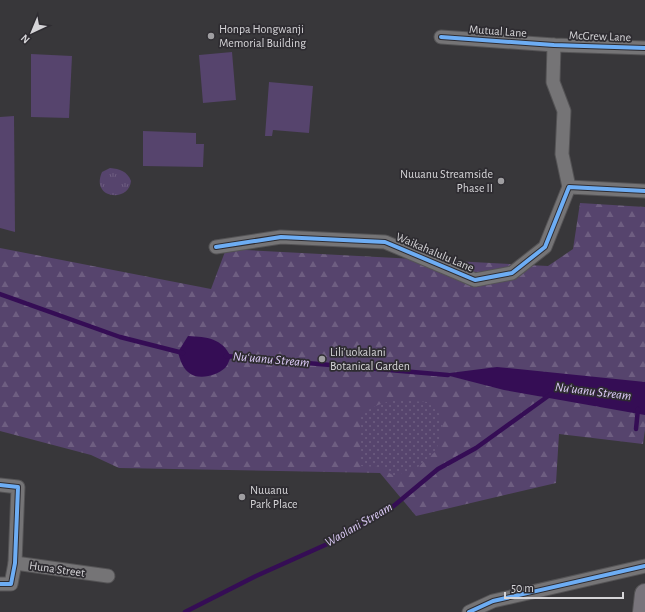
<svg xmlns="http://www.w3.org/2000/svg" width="645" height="612" viewBox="0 0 645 612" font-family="'Alegreya Sans',sans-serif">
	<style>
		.grass { fill: #56446d }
		.forest { fill: url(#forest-firs) }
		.park { fill: url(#park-tufts) }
		.garden { fill: url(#garden-dots) }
		.water { fill: #350d55 }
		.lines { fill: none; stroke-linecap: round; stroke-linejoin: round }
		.stream { stroke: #350d55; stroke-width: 4.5 }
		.minor-casing { stroke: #545355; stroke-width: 15 }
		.primary-casing { stroke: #545355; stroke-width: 22 }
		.minor { stroke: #757476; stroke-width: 13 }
		.primary { stroke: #78747b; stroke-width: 20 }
		.cycleway-casing { stroke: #2e2c31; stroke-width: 6 }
		.cycleway { stroke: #6dadf4; stroke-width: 4 }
		.poi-dot { fill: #9f9ea1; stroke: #2e2c31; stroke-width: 1.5 }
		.labels { text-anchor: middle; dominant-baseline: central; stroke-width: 3.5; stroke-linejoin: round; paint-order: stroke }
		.poi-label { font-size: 12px; fill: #d6d5d8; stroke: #2e2c31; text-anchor: start }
		.street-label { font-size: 12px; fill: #d6d5d8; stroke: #2e2c31 }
		.water-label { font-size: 13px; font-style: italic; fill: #deccf9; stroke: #2e2c31 }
	</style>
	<defs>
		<pattern id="forest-firs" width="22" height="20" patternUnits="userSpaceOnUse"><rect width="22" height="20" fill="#56446d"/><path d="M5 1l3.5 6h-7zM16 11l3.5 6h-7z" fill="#6e5e81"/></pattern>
		<pattern id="park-tufts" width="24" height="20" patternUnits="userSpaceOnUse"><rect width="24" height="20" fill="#56446d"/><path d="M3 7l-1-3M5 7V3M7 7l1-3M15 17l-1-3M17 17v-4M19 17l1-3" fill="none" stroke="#6e5e81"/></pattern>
		<pattern id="garden-dots" width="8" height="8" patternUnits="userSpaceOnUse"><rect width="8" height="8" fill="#56446d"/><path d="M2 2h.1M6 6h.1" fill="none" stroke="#6e5e81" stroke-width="1.8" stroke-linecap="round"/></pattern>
	</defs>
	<rect width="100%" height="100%" fill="#38373a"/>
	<g class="grass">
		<path d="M232,52l4,48 -33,3 -4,-48z"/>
		<path d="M31,54l41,2 -3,62 -38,-1z"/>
		<path d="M269,82l44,4 -4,47 -36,-3 -1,6h-7z"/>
		<path d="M14,116l1,116 -15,-4v-111z"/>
		<path d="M143,131l53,2v11h8l-1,23 -60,-1z"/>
	</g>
	<path class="forest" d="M580,203l65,4v223l-2,14 -84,-10 -3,49 -140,33 -36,-43 -261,-5 -28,-13 -91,-24v-183l211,41 15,-40 322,17 25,-17z"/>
	<path class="park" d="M110,168c10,1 17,3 21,13 -2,22 -41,18 -29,-9z"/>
	<path class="garden" d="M393,400l34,2 11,9 5,15 -7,25 -18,16 -24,9 -14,-9 -20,-1v-52l18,-9z"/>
	<g class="water">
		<path d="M188,336c19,1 34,2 43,21 -2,3 -3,8 -6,11 -9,8 -27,13 -37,4 -6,-5 -8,-13 -10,-20z"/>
		<path d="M497,367l148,15v33l-141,-25 -62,-16z"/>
	</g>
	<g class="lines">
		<g class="stream">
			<path d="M0,294l120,43 63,16"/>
			<path d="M226,356l222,19"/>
			<path d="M636,429l2,-20"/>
			<path d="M185,612l71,-36 78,-35 56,-32 48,-40 38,-21 75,-54"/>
		</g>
		<defs>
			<g id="minor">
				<path d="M441,37l113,8 91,3"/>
				<path d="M554,45l-1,37 11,29 -2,43 7,33"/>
				<path d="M216,247l65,-10 104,5 90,38 37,-7 33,-26 24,-60 76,4"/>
				<path d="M0,485l18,2 -3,76 -4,21h-11"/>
				<path d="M15,563l93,13"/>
				<path d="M469,612l24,-11 152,-35"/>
			</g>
			<path id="primary" d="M643,612l2,-18"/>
		</defs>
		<use href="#minor" class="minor-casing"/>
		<use href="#primary" class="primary-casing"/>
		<use href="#minor" class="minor"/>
		<use href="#primary" class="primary"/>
		<defs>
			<g id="cycleway">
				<path d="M441,37l113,8 91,3"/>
				<path d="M216,247l65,-10 104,5 90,38 37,-7 33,-26 24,-60 76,4"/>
				<path d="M0,485l18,2 -3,76 -4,21h-11"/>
				<path d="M469,612l24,-11 152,-35"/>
			</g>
		</defs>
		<use href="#cycleway" class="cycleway-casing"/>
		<use href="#cycleway" class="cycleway"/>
	</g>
	<g class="poi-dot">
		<circle cx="211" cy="36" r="4"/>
		<circle cx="501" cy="181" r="4"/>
		<circle cx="322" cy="359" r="4"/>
		<circle cx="242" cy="497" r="4"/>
	</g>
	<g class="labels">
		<g class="poi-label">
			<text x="219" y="29">Honpa Hongwanji<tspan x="219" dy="14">Memorial Building</tspan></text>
			<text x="493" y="174" text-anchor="end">Nuuanu Streamside<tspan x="493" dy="14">Phase II</tspan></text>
			<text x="330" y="352">Lili'uokalani<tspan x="330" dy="14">Botanical Garden</tspan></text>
			<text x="250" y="490">Nuuanu<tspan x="250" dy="14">Park Place</tspan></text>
		</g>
		<g class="street-label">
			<text transform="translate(498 31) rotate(4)">Mutual Lane</text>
			<text transform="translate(600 36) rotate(2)">McGrew Lane</text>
			<text transform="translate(435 252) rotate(23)">Waikahalulu Lane</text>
			<text transform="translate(57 569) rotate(8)">Huna Street</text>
		</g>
		<g class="water-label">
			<text transform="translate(271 360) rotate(5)">Nuʻuanu Stream</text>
			<text transform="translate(593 392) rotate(7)">Nuʻuanu Stream</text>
			<text transform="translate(359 525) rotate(-30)">Waolani Stream</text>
		</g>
	</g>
	<g transform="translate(32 32) rotate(224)" stroke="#2e2c31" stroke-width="3" paint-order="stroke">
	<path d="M0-3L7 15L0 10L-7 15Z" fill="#d6d5d8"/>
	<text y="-6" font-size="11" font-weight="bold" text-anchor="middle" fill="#d6d5d8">N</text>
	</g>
	<path d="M505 592v6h118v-6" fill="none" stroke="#d6d5d8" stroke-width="2"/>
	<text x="511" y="592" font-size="12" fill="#d6d5d8" stroke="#2e2c31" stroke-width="3" paint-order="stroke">50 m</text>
</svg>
